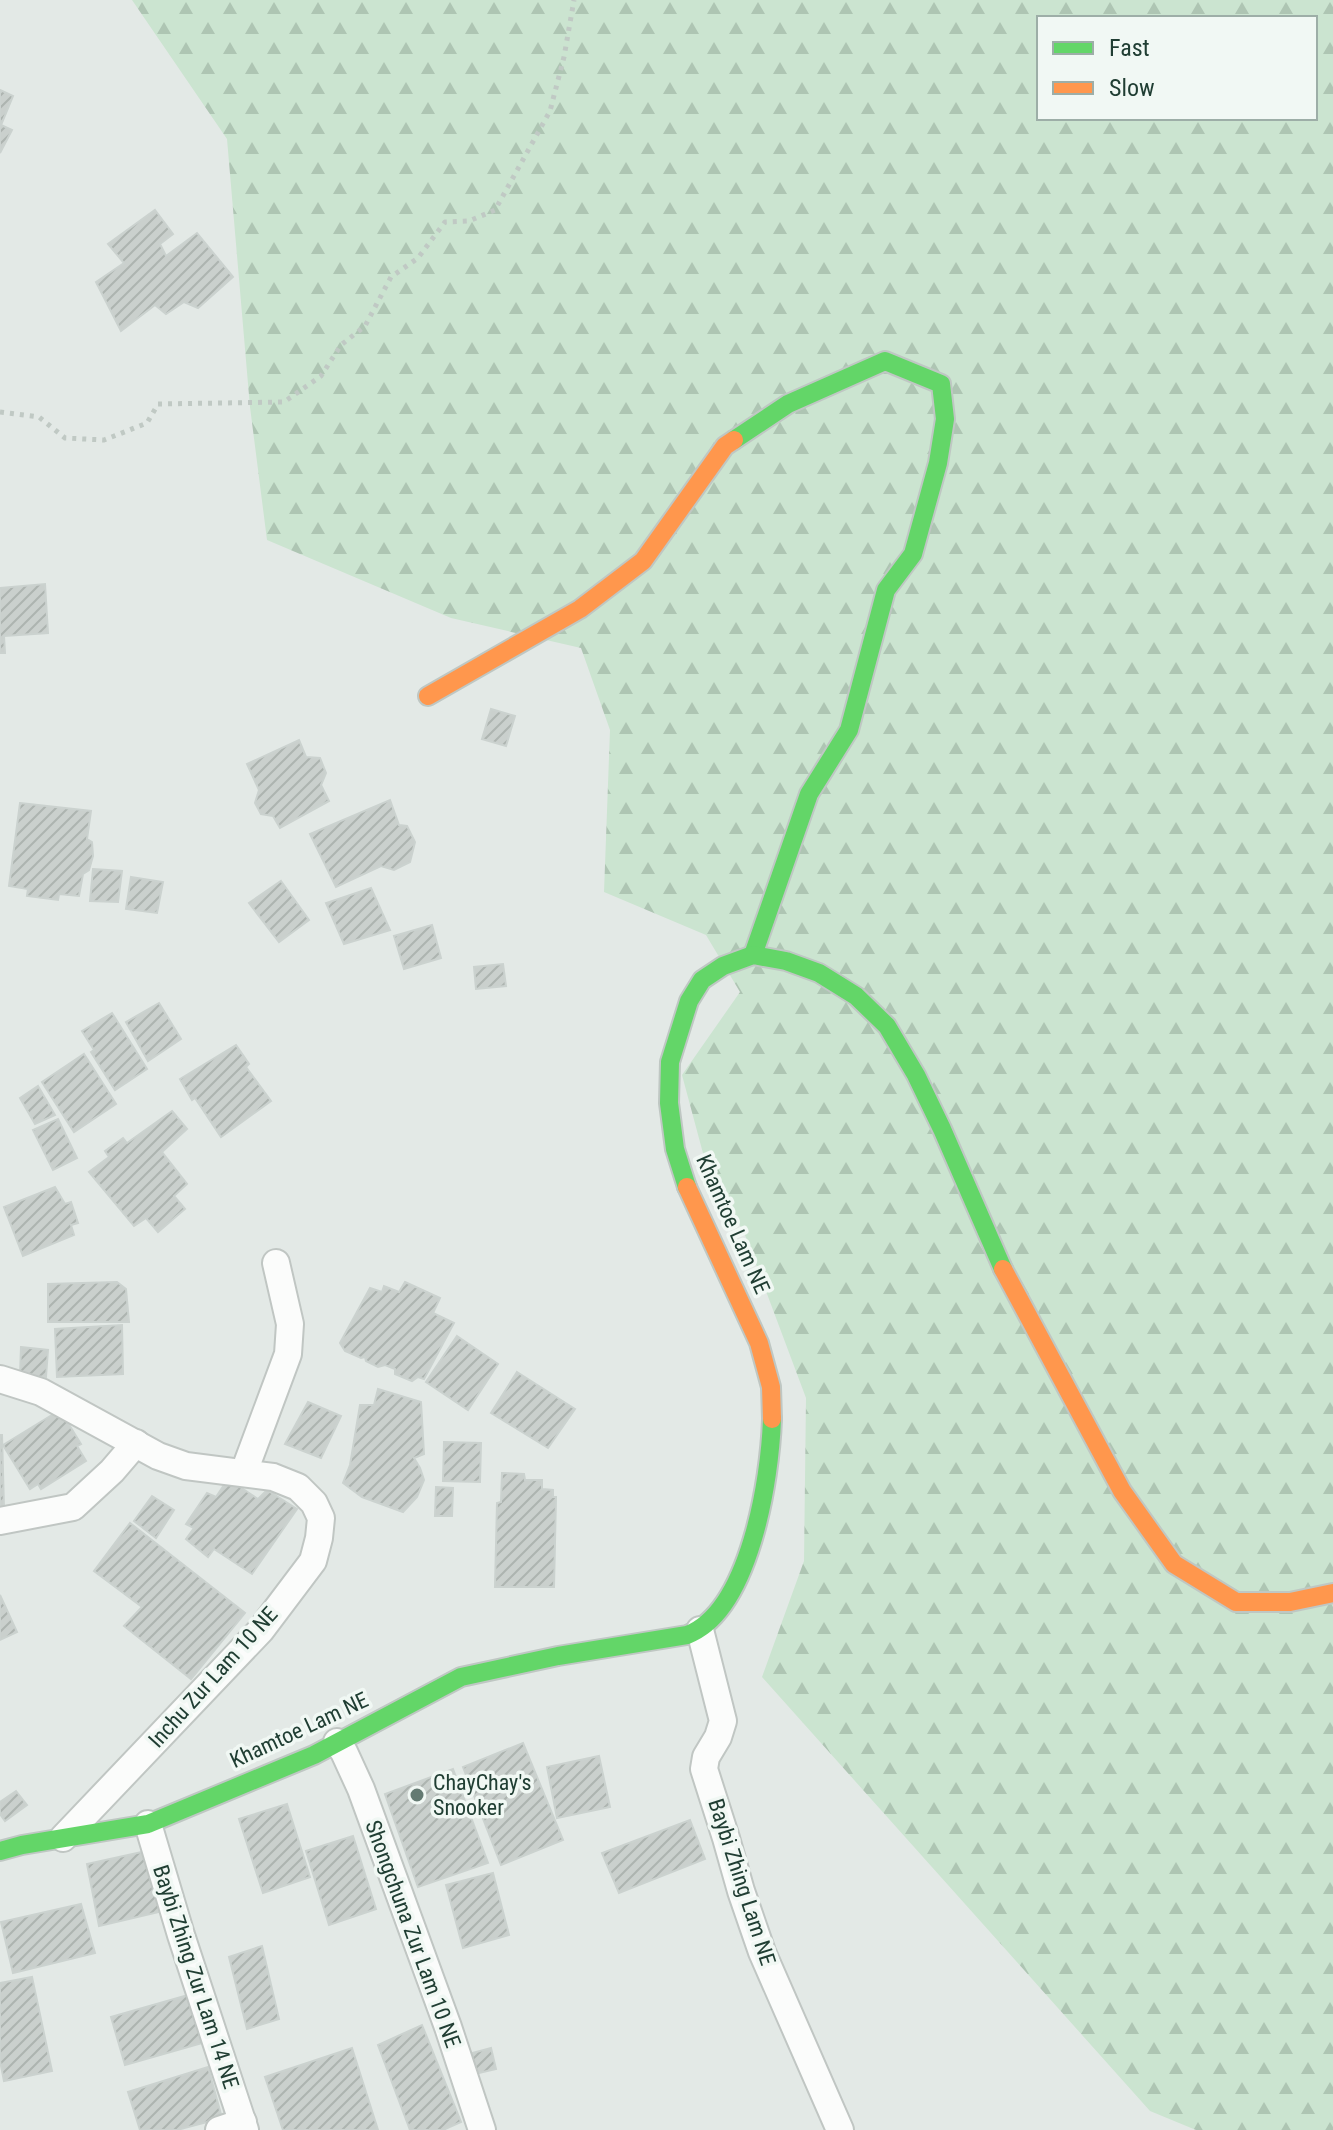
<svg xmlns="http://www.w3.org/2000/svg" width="1333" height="2130" viewBox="0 0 1333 2130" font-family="'Roboto Condensed',sans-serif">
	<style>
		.forest { fill: url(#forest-firs); fill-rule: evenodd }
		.building { fill: url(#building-hatch); stroke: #cbd2cf; stroke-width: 2 }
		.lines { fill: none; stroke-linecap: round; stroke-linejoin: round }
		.street-casing { stroke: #c0c6c3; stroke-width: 30 }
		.fast-casing { stroke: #bfc7c3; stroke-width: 22 }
		.slow-casing { stroke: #bfc7c3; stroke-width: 22 }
		.path { stroke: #c0c9c4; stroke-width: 5; stroke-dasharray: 4 6; stroke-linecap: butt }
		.street { stroke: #fbfcfb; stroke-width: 26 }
		.fast { stroke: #63d668; stroke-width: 18 }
		.slow { stroke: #ff974d; stroke-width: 18 }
		.poi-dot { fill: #647a72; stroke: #f1f8f4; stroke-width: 3 }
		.labels { text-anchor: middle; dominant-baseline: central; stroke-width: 7; stroke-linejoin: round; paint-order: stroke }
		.street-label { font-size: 22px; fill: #203e33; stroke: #f1f8f4 }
		.poi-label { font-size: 22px; fill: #203e33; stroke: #f1f8f4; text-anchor: start }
	</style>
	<defs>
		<pattern id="forest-firs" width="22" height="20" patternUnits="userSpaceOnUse" patternTransform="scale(2)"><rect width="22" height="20" fill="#cbe4d0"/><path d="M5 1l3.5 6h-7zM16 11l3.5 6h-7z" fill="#aec5b3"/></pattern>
		<pattern id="building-hatch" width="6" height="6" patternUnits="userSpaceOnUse" patternTransform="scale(2)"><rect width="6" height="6" fill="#cad0cd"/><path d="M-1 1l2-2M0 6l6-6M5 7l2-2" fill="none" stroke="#adb4b0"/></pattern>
	</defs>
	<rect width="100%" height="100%" fill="#e3e9e6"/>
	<path class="forest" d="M132,0h1201v2130h-137l-46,-19 -388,-434 42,-116 2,-163 -61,-163 -41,-78 -22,-82 58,-83 -34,-57 -102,-43 6,-162 -29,-82 -130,-30 -184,-78 -17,-133 -23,-268zM1039,18h276v100h-276z"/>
	<g class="building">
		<path d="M0,90l13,6 -12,29 11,5 -12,23z"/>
		<path d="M155,210l18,24 -13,10 6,12 31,-23 36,44 -35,31 -14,-6 -18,12 -11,-9 -34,26 -25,-49 28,-19 -16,-19z"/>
		<path d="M45,584l3,49 -44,3 1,17h-5v-65z"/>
		<path d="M491,709l24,7 -9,30 -24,-7z"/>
		<path d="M299,740l7,17 14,1 6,15 -5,12 8,16 -49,27 -7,-12 -12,-2 -6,-11 4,-13 -12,-26z"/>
		<path d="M390,800l9,25 8,1 8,16 -5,20 -16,8 -13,-4 -45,21 -26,-53z"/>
		<path d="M20,803l71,8 -4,28 5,3 1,14 -4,14 -6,4 -4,22 -20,-2 -1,6 -31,-4 1,-7 -19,-3z"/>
		<path d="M93,869l29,2 -4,31 -28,-1z"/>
		<path d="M131,877l32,5 -6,31 -31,-4z"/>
		<path d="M281,881l28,39 -30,22 -30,-39z"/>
		<path d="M371,888l19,42 -46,14 -18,-41z"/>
		<path d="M432,925l9,33 -37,11 -10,-33z"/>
		<path d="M503,964l3,22 -30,3 -2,-22z"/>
		<path d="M159,1003l22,36 -33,22 -22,-39z"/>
		<path d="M112,1013l35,56 -32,21 -24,-38 3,-2 -12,-19z"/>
		<path d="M236,1045l13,19 -3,3 25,34 -50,36 -26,-39 -3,2 -12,-21z"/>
		<path d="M84,1054l32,50 -42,28 -32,-50z"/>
		<path d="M38,1086l17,29 -20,9 -15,-26z"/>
		<path d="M172,1111l15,18 -25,23 25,32 -13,12 11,13 -27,23 -12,-14 -12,8 -45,-54 20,-15 -4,-6 18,-13 4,5z"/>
		<path d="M58,1119l19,39 -24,12 -20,-40z"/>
		<path d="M55,1187l10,17 6,-2 7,21 -7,2 3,10 -51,21 -19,-49z"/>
		<path d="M117,1282l9,7 3,33h-81v-38z"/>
		<path d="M405,1282l35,16 -7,15 21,10 -30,56 -6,-2 -6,4 -17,-7v-5l-10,-4 -7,2 -12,-6 -1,-4 -4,1 -16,-7 -5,-8 30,-55 12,4 2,-6 15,6z"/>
		<path d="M122,1325l1,49 -66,3 -2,-48z"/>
		<path d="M457,1336l41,28 -30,46 -42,-28z"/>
		<path d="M21,1347l27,3 -2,27 -26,-2z"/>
		<path d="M517,1372l58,37 -27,39 -57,-35z"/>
		<path d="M378,1389l43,13 3,52 -10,4 6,10 4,12 -7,17 -14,15 -41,-15 -19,-14 7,-18 10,-60h14z"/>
		<path d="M308,1402l33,14 -20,42 -36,-14z"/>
		<path d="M60,1410l21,34 -4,2 9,15 -45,28 -3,-5 -8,5 -27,-44z"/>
		<path d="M0,1435h2l2,73h-4z"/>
		<path d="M444,1442l37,1 -1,39 -37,-1z"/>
		<path d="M502,1473l22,1 1,6h17v9l11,1v7h3l-2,90h-59l2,-84 4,-1z"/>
		<path d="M228,1479l30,20 9,-9 30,19 -45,65 -38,-25 -6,8 -22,-18 8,-11 -8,-4 21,-31 9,4z"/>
		<path d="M436,1487l17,1 -1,28h-17z"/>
		<path d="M152,1496l22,14 -18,28 -22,-17z"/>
		<path d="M130,1523l115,90 -54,66 -67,-53 18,-19 -48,-36z"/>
		<path d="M0,1595l17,37 -17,8z"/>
		<path d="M523,1743l40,97 -62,25 -38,-98z"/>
		<path d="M599,1756l11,51 -53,11 -10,-51z"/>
		<path d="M453,1769l35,94 -70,24 -33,-93z"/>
		<path d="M16,1791l11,14 -22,16 -5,-7v-12z"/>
		<path d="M287,1804l23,73 -47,16 -24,-74z"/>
		<path d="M690,1820l15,39 -86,34 -17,-40z"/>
		<path d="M353,1836l23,73 -47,16 -23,-74z"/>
		<path d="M151,1850l12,61 -64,15 -12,-62z"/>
		<path d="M493,1873l16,62 -46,13 -17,-63z"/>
		<path d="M81,1904l14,49 -82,20 -12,-51z"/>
		<path d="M262,1946l17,73 -32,10 -18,-72z"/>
		<path d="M32,1977l20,94 -48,10 -4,-20v-78z"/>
		<path d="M188,1995l14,48 -77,22 -14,-48z"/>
		<path d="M422,2025l39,97 -18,8h-33l-32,-85z"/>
		<path d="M352,2048l26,82h-95l-18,-53z"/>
		<path d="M491,2048l5,21 -26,6 -5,-20z"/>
		<path d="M208,2067l14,51 -45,12h-37l-12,-38z"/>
	</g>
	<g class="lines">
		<defs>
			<g id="street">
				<path d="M0,1379l41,13 117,64 28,10 87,11 25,10 16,16 7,15 -2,20 -6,23 -52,69 -198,208"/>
				<path d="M244,1472l44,-118 2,-30 -14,-61"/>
				<path d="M0,1521l73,-14 39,-36 24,-28"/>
				<path d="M700,1630l23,91 -5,16 -12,20 -2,12 22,69 15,53 21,61 78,178"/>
				<path d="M337,1742l7,10 17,37 87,238 34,103"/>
				<path d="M148,1824l33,111 64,195"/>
				<path d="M219,2130l24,-8"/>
			</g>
			<g id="fast">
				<path d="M734,440l54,-36 97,-43 56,23 4,35 -7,44 -25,91 -27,36 -37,140 -40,64 -56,161"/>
				<path d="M687,1187l-12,-38 -6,-46 1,-41 19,-61 13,-21 21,-14 30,-11 33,6 33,12 37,23 31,30 29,49 26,54 61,140"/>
				<path d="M0,1851l22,-6 126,-21 166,-69 147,-78 97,-21 129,-21c63,-24 83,-156 85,-216"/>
			</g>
			<g id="slow">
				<path d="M428,696l152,-87 63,-48 82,-115 9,-6"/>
				<path d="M687,1187l72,156 12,44 1,32"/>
				<path d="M1003,1269l119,222 52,73 62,38h54l43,-9"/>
			</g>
		</defs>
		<use href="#street" class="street-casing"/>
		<use href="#fast" class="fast-casing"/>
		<use href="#slow" class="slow-casing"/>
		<path class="path" d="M0,412l39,5 26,21 39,2 43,-17 11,-19 126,-2 37,-26 20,-31 24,-19 26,-49 27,-19 27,-36 24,-1 26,-11 55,-99 14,-54 10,-57"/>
		<use href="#street" class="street"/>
		<use href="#fast" class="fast"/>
		<use href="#slow" class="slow"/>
	</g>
	<circle class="poi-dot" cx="417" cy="1795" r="8"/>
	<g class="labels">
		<g class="street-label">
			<text transform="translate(733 1224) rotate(66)">Khamtoe Lam NE</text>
			<text transform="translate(213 1677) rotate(-48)">Inchu Zur Lam 10 NE</text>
			<text transform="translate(299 1730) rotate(-25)">Khamtoe Lam NE</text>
			<text transform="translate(742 1882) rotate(72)">Baybi Zhing Lam NE</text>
			<text transform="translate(413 1934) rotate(70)">Shongchuna Zur Lam 10 NE</text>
			<text transform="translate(196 1977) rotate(72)">Baybi Zhing Zur Lam 14 NE</text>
		</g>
		<g class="poi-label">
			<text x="433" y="1782">ChayChay's<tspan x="433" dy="25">Snooker</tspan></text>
		</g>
	</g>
	<rect x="1037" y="16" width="280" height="104" fill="#f1f8f4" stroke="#9daea7" stroke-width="2"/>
	<rect x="1053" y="42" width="40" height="12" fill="#63d668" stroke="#9daea7" stroke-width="2"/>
	<text x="1109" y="56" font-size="24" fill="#203e33">Fast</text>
	<rect x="1053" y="82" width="40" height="12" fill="#ff974d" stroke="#9daea7" stroke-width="2"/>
	<text x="1109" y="96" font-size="24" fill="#203e33">Slow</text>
</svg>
